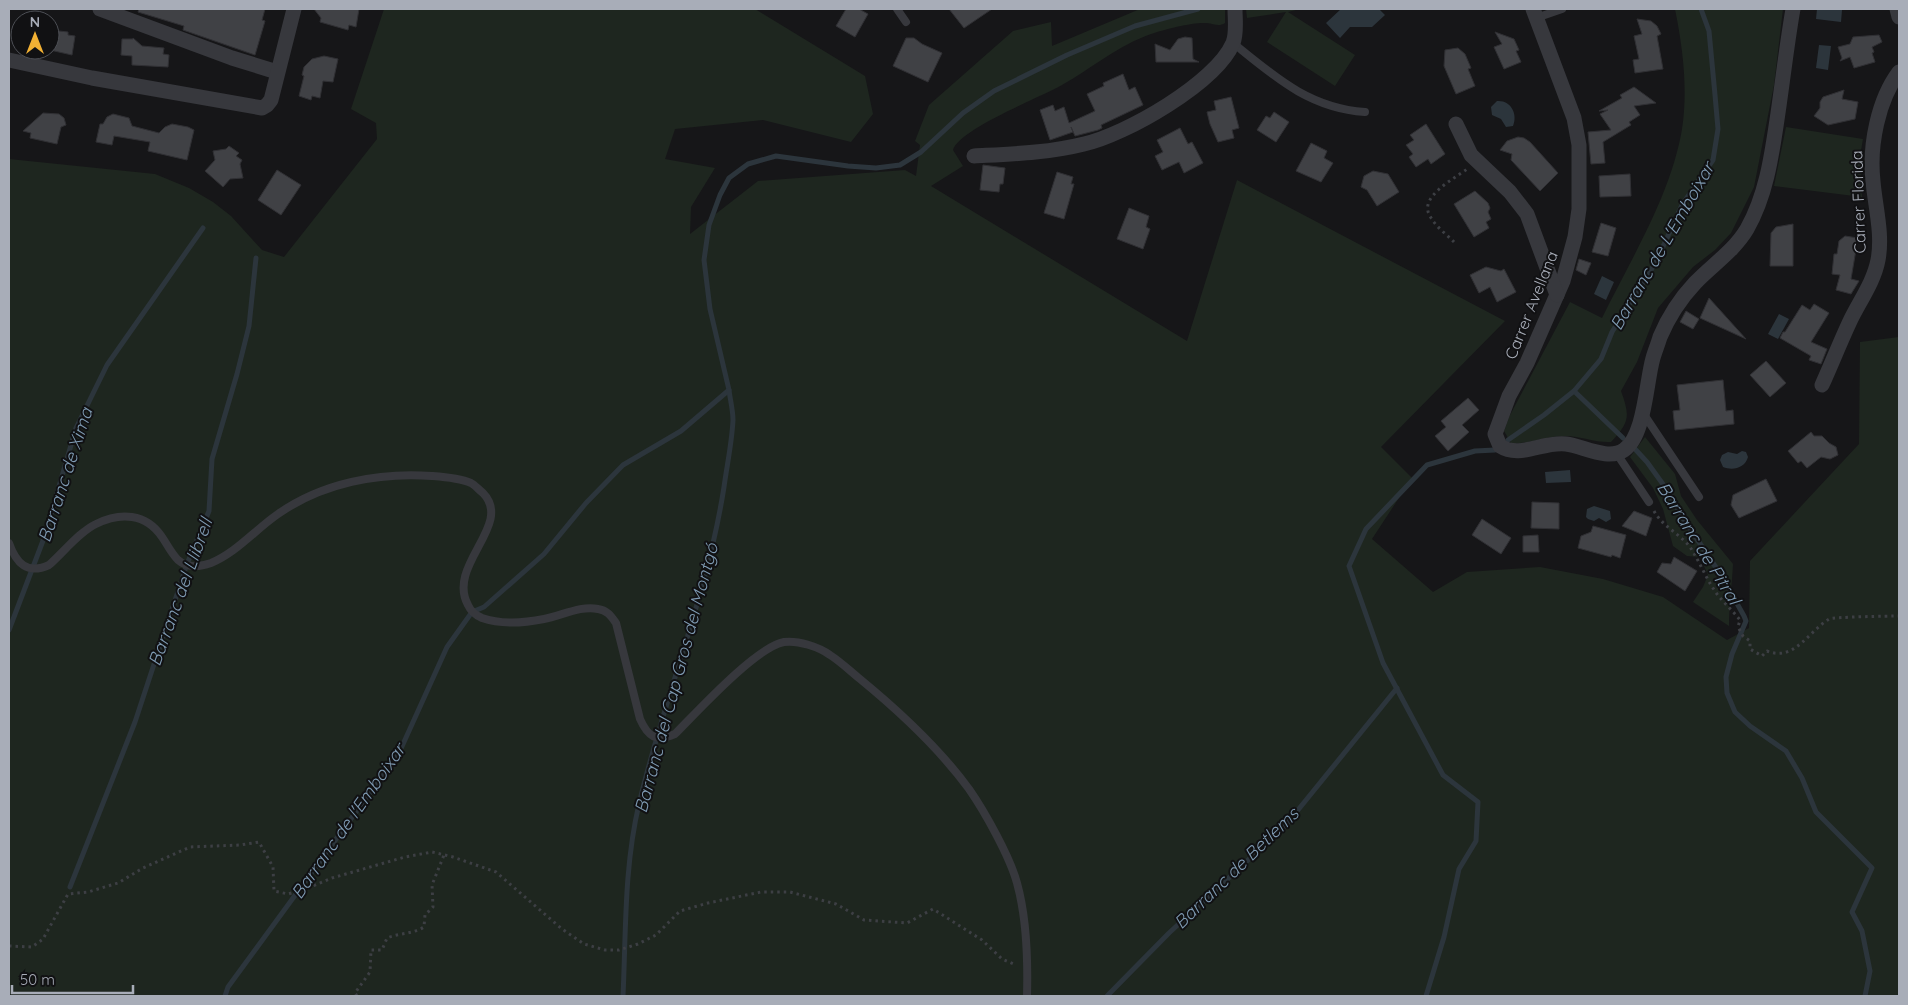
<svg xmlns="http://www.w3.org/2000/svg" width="1908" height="1005" viewBox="0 0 1908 1005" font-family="Quicksand,sans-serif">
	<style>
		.green { fill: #1e261f }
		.water { fill: #2c353c }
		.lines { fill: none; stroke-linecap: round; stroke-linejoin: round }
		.stream { stroke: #2c353c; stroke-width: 5 }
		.building { fill: #404145; stroke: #303034 }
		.path { stroke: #3d3f44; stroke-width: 3; stroke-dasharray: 2.5 4; stroke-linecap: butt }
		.service { stroke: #37383d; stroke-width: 8 }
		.minor { stroke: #37383d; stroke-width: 15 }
		.labels { text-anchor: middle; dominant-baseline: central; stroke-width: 4; stroke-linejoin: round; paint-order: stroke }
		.street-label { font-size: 16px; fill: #a8adb8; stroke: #111113 }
		.water-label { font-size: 18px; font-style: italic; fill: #7f9bb3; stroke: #111113 }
	</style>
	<rect width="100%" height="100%" fill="#161618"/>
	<g class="green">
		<path d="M384,9h371l110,67 8,38 -22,28 -88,-22 -88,9 -10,30 50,9 -24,39 -1,27 68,-53 147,-11 11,6 4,-31 -5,-4 14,-36 84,-74 38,-9 1,24 88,-37h85v14c-6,4 -11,1 -18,0 -14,-1 -42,6 -56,11 -32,11 -59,34 -89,51 -21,12 -103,44 -109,65l10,16 -32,20 256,155 50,-161 268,141 -124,126 31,31 -40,61 61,53 34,-20 73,-5 63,12 60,18 64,43 22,-12 1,-67 109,-117 1,-102 39,-5v659h-1890v-837l146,15 34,14 24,14 18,14 31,34 22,7 93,-118 -1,-16 -25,-14z"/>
		<path d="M1246,9h54l-12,3 67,43 -20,31 -68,-44 19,-30 -39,6z"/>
		<path d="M1675,9h108l-9,76 -20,102 -23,46 -16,17 -22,17 -35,41 -21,54 -16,29c9,25 9,31 -10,51 -15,1 -30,-6 -46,-6 -19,0 -35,8 -54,7l-7,-12 5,-14 61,-115 32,16c29,-59 69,-123 80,-189 6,-40 1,-80 -7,-120z"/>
		<path d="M1786,127l77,12 -3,17 2,41 -88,-11z"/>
		<path d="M1645,437l30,37 6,22 16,24 36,44c-1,21 -4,41 -4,62l-36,-24 10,-15 5,-12 -8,-18 -13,-1 -14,-10 -10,-37 -10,-21 -23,-31z"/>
	</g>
	<g class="water">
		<path d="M1341,9h38l6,6 -13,12h-22l-10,11 -14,-15z"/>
		<path d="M1817,9l25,1 -1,12 -25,-3z"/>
		<path d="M1819,45l12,1 -3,24 -12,-2z"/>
		<path d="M1497,101c14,-1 21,13 16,25l-7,1 -5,-8 -9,-4 -1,-8z"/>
		<path d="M1602,276l12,6 -8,18 -12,-6z"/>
		<path d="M1779,314l10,5 -11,20 -10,-5z"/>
		<path d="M1742,451l4,1 2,5c-3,11 -15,14 -25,10l-3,-7 2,-5 6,-3 9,2z"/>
		<path d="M1570,470l1,12 -25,1 -1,-11z"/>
		<path d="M1594,506l16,5 1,8 -5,3 -7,-4 -5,3 -6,-2 -2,-2 1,-8z"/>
	</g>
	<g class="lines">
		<g class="stream">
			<path d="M1574,391l49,47"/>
			<path d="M1508,440l36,-25 30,-24 27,-32 11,-27 44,-70 26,-57 31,-45 5,-31 -3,-34 -6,-64 -8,-22"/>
			<path d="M1635,449l12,13 23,32 11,21 40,60 23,41 2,5 -14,33 -6,23 1,16 8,19 15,14 36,25 16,27 14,34 56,56 -20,44 10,19 8,40 -5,25"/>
			<path d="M9,630l35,-92 32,-110 31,-63 96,-137"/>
			<path d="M70,887l65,-165 52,-158 22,-53 3,-52 25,-85 12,-48 7,-68"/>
			<path d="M225,996l3,-9 171,-234 48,-106 25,-35 12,-5 60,-53 42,-51 37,-38 58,-34 48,-41 -19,-81 -6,-49 5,-35 11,-30 9,-17 19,-14 28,-8 72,10 28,2 24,-3 21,-13 42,-39 31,-22 73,-36 68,-29 63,-17"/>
			<path d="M623,996c3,-63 1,-129 16,-192 25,-106 68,-208 85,-317 3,-22 8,-45 9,-67 0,-10 -3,-21 -4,-30"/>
			<path d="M1107,996l62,-63 116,-107 112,-138"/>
			<path d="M1426,996l18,-59 15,-68 17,-28 2,-39 -35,-27 -60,-112 -34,-97 17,-37 61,-64 48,-14 20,-1"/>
		</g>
	</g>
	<g class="building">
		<path d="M139,9h126l-3,11 3,1 -10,34 -72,-25 1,-4 -46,-14z"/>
		<path d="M314,9h45l-3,18 -7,-2 -1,5 -28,-8 1,-4z"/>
		<path d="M846,9h13l9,5 -13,23 -19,-11z"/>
		<path d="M949,9h43l-28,19z"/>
		<path d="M1637,19l14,2 6,5 4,8 -4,2 6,33 -28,4 -2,-13 6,-1 -5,-23 8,-2z"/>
		<path d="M50,30l18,2v3l7,1 -3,19 -22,-5z"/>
		<path d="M1495,32l19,7 5,11 -3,1 5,11 -17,7 -10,-22 8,-3z"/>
		<path d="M1879,35l3,7 -10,5 2,5 -2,1 3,9 -21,6 -4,-11 -10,4 2,-3 -4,-11 12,-3 3,-7z"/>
		<path d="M1185,37l7,1 1,21 6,3h-43l-1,-18 15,6 8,-11z"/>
		<path d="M133,38l9,8 22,2 -1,6 6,1 -1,12 -36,-2v-9l-11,-1 1,-16h11z"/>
		<path d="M906,38h8l8,6 20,9 -14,29 -35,-16z"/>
		<path d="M1458,48l7,6 6,14 -3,1 7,17 -19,8 -12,-28 1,-16z"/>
		<path d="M324,56l14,3 -5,23 -10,-1 -3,17 -8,-2 -1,4 -12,-4 5,-20 -2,-1 2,-8 8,-8z"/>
		<path d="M1123,74l6,16 6,-3 8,18 -42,20 1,3 -4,2 -23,6 -4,-9 2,5 -23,8 -10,-30 13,-5 2,6 9,-4 5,16 26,-12 -8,-17 17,-8 -1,-3z"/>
		<path d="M1634,87l22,16 -22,3 6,9 -11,7 2,3 -28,17 2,21 -14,1 -3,-32 23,-2 -11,-16 8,-4 -9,1 23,-13 -2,-3z"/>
		<path d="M1844,90l-2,9 16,3 -3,17 -27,6 -14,-9 6,-8v-6l3,-5z"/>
		<path d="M1231,97l8,31 -7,2 2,8 -16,4 -8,-18 -3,-12 9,-2 -2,-9z"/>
		<path d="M1274,112l15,10 -13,20 -19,-12 9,-14 4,2z"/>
		<path d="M43,113l16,1 5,4 2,7 -5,2 -4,17 -27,-6 1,-5 -8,-2z"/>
		<path d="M113,114l16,4 3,8 27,7 6,-6 7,-3 16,3 6,3 -7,30 -39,-9 2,-9 -36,-6 -2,9 -16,-3 4,-18h3l4,-7z"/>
		<path d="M1426,124l19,30 -14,10 -3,-5 -12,8 -7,-10 4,-3 -7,-9 8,-5 -4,-5z"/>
		<path d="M1180,128l8,16 4,-2 11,21 -19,10 -5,-11 -17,8 -7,-14 8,-4 -6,-12z"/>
		<path d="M1518,137l6,1 6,4 28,31 -18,18 -29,-31 1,-6 -12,-4 7,-9z"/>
		<path d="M1311,143l16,8 -3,7 9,5 -12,19 -25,-11z"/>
		<path d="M229,146l10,7 -3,3 6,4 -2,4 3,14 -13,1 -7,8 -18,-16 10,-11 -2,-9 13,-2z"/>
		<path d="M983,165l22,3 -2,16h-3l-1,8 -19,-2z"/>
		<path d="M277,170l24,15 -20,30 -23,-15z"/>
		<path d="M1373,171l15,3 11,18 -22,14 -10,-16 -6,-3 3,-11z"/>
		<path d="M1057,172l16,5 -2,7h3l-10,35 -20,-6z"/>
		<path d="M1630,174l1,22 -31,1 -1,-21z"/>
		<path d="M1475,191l13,12 2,5 -2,4 3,7 -5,3 3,6 -15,9 -20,-33z"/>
		<path d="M1129,208l20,8 -3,11 4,2 -7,20 -26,-10z"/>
		<path d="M1601,223l15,5 -8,28 -16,-4z"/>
		<path d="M1793,224v42h-23l1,-33 5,-6z"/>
		<path d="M1845,236l13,2 -7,41 8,2 -8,13 -15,-4 4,-15 -8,-1 2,-20h3l2,-13z"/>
		<path d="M1579,259l12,4 -5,12 -10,-5z"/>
		<path d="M1486,267l15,4 3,-2 12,23 -19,10 -7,-15 -11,6 -9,-18z"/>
		<path d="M1709,298l37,41 -46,-21z"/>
		<path d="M1814,304l15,9 -18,29 16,7 -6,15 -12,-4 2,-4 -31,-18 3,-6h2l17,-27 8,5z"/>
		<path d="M1686,311l13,8 -6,10 -13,-7z"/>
		<path d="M1766,361l20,22 -16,14 -20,-22z"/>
		<path d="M1723,380l3,31 7,-1 1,14 -59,6 -2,-19 7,-1 -3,-25z"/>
		<path d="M1468,398l11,12 -17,15 7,7 -21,19 -13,-15 11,-9 -5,-6z"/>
		<path d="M1811,432l3,4h8l7,7 7,4 2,8 -8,4 -9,-2 -14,11 -6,-7 -3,2 -10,-12z"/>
		<path d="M1766,479l11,22 -38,17 -8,-13 2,-10z"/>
		<path d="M1532,502l27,1v26l-28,-1z"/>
		<path d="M1634,511l18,7 -6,18 -24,-10z"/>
		<path d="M1482,519l29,19 -10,16 -29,-19z"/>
		<path d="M1593,526l33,9 -6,23 -8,-3 -1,2 -33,-9 3,-12 10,-4z"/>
		<path d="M1538,535l1,17h-16v-16z"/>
		<path d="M1674,557l23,14 -12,20 -28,-19 5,-9 9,1z"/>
	</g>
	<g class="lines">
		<g class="path">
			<path d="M1454,242c-8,-8 -19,-16 -24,-26 -12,-19 24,-37 37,-47"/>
			<path d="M1654,511c8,15 26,23 36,36 10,15 16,32 27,47 7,9 16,17 23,26l-2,7 5,9 7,5v8l12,7 5,-5c27,11 41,-19 62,-32 4,-2 60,-3 70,-3"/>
			<path d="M9,946l23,1 11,-8 25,-45 20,-2 30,-9 25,-15 47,-21 50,-2 19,-3 14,25 1,24 14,3 20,-6 24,-10 73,-21 27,-5 21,5 43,15 66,57 22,15 21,6h14l19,-6 18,-9 24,-24 28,-8 53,-11h29l46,12 28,16 43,3 26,-14 49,31 20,19 14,6"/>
			<path d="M357,996l-2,-3 15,-21 1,-22h11l5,-12c12,-5 26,-4 37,-11l1,-12 8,-8 -1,-22 12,-30"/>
		</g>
		<g class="service">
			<path d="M897,9l9,13"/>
			<path d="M1536,18l26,-9"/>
			<path d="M1233,43c42,34 76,65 132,69"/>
			<path d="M1643,413l56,84"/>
			<path d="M1617,454l32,48"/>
			<path d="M9,543c7,20 18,32 40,22 14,-12 30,-33 47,-41 24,-12 50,-11 66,13 5,7 9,16 16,23 9,8 22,7 33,3 25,-10 45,-34 67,-49 44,-31 101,-42 154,-38 13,1 27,2 39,7 4,2 8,7 12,10 31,32 -37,72 -15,112 3,7 7,10 14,13 20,7 42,5 62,1 17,-3 37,-14 54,-10 9,1 13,7 18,14l24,96c8,18 16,23 35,15 22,-22 81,-87 109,-92 14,-2 35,5 46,13 11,7 20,16 30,24 39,32 79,69 109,110 16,23 41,68 48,94 10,36 11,76 10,113"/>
		</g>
		<g class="minor">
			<path d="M100,9l132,49 45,14"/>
			<path d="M1533,9l41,109 5,27v64l-4,28 -12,44 -36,82 -18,33 -14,38 5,12c20,13 43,-5 66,-2 17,2 42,17 58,6 21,-14 22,-68 29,-92 2,-7 5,-14 7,-21 8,-19 20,-38 35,-54 17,-18 39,-32 52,-54 20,-35 25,-76 31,-116 5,-34 9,-70 15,-104"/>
			<path d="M1897,9l2,8"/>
			<path d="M9,60l83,18 170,30 5,-3 4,-5 23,-91"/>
			<path d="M1456,124l15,31 39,37 17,22 30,81"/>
			<path d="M974,156c37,-2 74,-3 110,-12 41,-9 132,-61 149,-101 4,-10 2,-24 2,-34"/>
			<path d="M1822,385c10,-22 19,-45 29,-66 10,-20 23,-38 27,-59 5,-26 -3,-54 -5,-79 -4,-35 5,-81 26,-109"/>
		</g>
	</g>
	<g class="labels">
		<g class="street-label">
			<text transform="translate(1858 202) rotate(-92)">Carrer Florida</text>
			<text transform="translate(1531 305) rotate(-68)">Carrer Avellana</text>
		</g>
		<g class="water-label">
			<text transform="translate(1662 246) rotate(-60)">Barranc de L'Emboixar</text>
			<text transform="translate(65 475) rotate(-72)">Barranc de Xima</text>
			<text transform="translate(1699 543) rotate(58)">Barranc de Pitral</text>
			<text transform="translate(180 592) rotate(-70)">Barranc del Llibrell</text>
			<text transform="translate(676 678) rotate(-75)">Barranc del Cap Gros del Montgó</text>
			<text transform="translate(348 821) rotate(-55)">Barranc de l'Emboixar</text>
			<text transform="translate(1236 868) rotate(-44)">Barranc de Betlems</text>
		</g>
	</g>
	<rect width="1908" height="1005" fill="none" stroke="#a8adb8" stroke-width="20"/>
	<g transform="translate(35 35)"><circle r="24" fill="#111113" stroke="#4d4f55"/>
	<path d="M0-4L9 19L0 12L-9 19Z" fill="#f2b134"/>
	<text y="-8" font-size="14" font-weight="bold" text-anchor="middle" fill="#a8adb8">N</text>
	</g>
	<path d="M12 985v8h121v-8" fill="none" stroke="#a8adb8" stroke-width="2.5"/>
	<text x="20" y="985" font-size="15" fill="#a8adb8" stroke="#111113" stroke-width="4" paint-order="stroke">50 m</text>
</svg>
